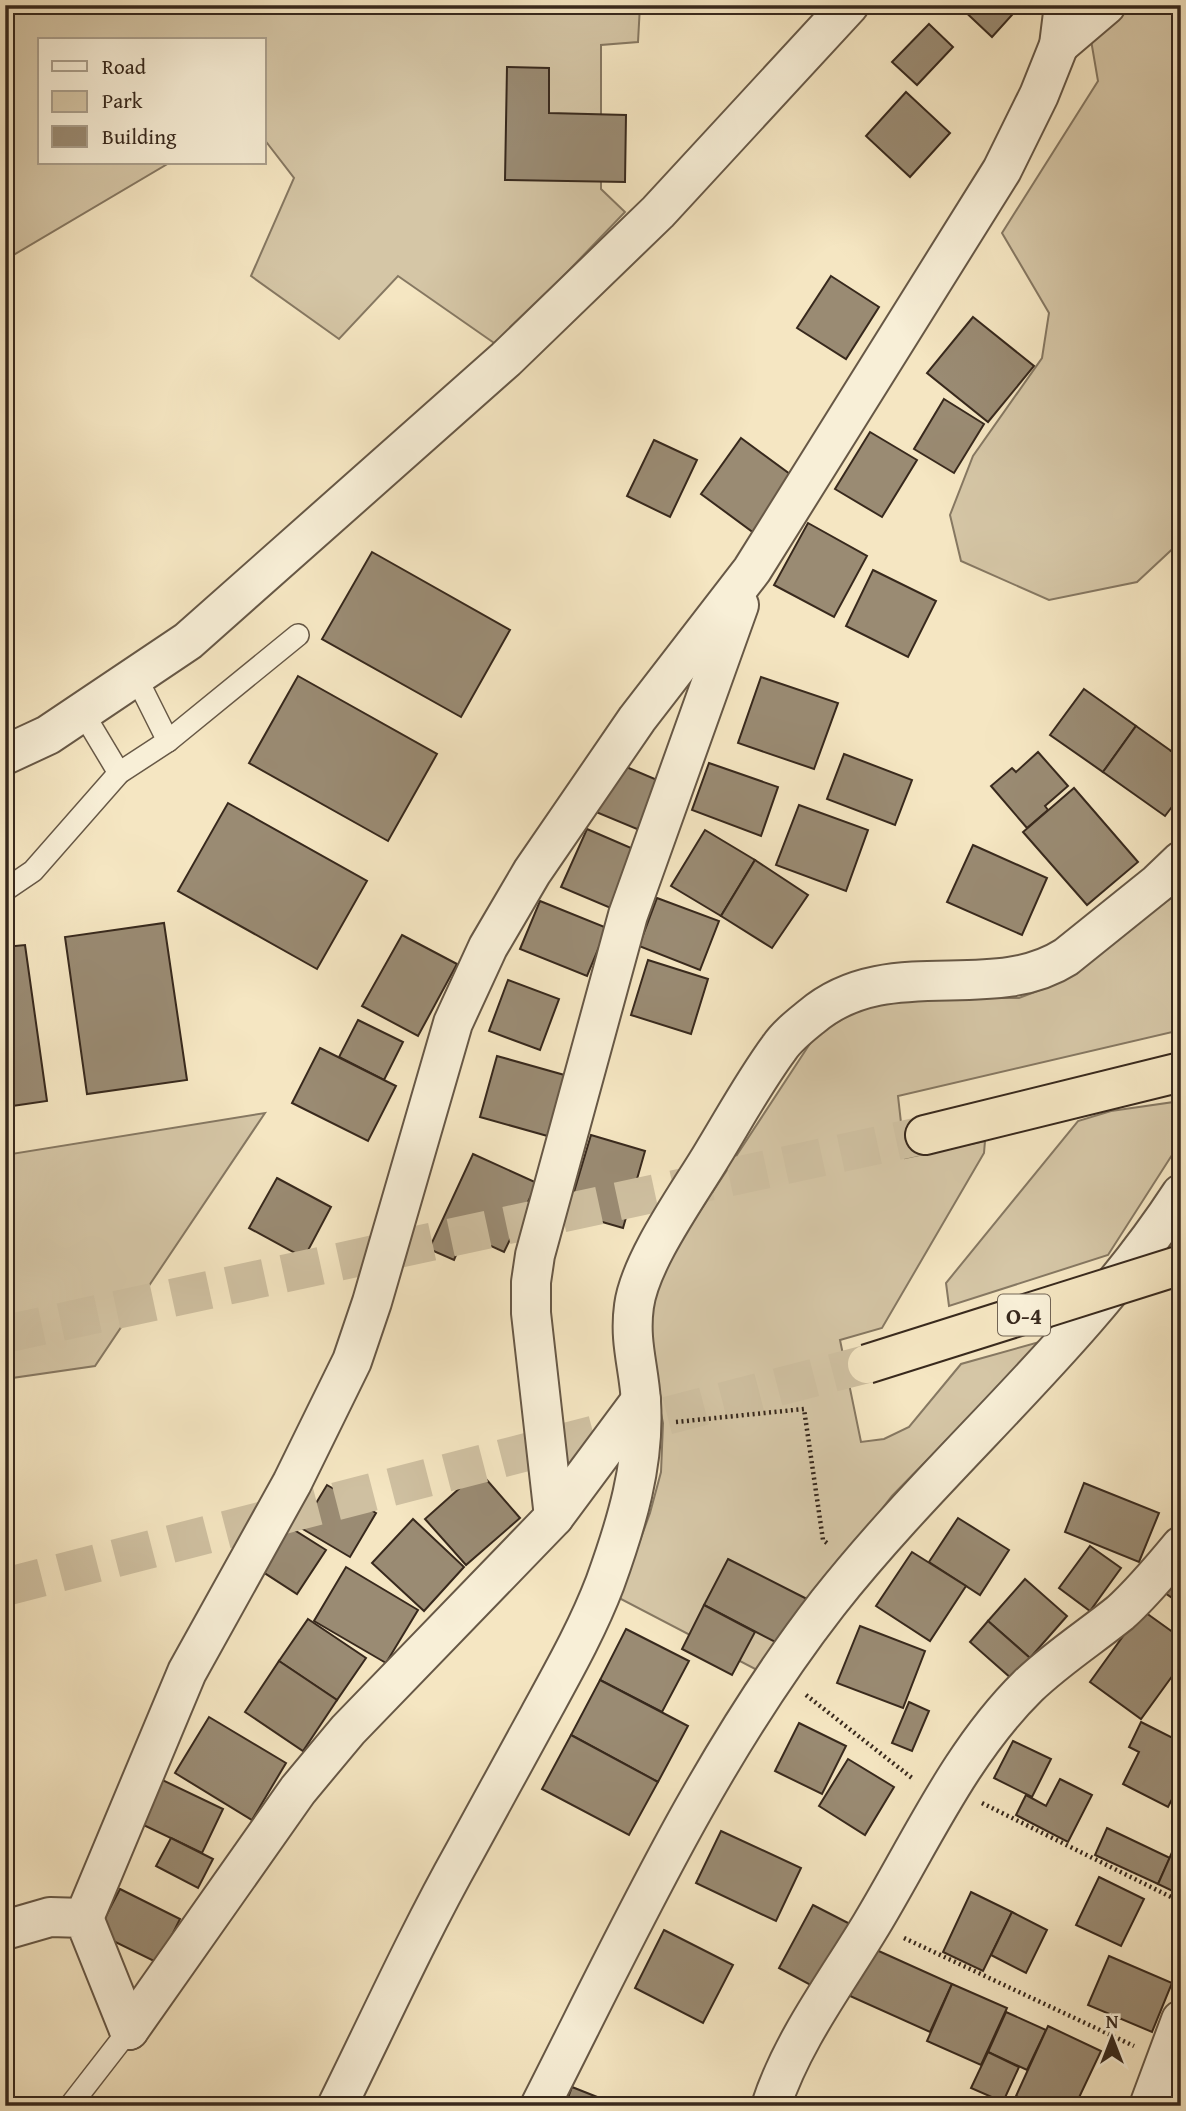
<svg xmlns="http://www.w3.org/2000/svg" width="1186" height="2111" viewBox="0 0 1186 2111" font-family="'Gentium Book Plus',serif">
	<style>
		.green { fill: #d5c6a6; stroke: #867862; stroke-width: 2 }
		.building { fill: #9a8b73; stroke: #38291d; stroke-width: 2 }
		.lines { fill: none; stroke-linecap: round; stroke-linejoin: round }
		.highway-tunnel { stroke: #cfc0a1; stroke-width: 38; stroke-dasharray: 38 19; stroke-linecap: butt }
		.lane-casing { stroke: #675846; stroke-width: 24 }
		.street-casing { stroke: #675846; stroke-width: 42 }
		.highway-casing { stroke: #38291d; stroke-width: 42 }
		.path { stroke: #38291d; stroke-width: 4.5; stroke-dasharray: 2 3.5; stroke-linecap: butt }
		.lane { stroke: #f8efd7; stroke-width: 21 }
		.street { stroke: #f8efd7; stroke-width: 38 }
		.highway { stroke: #f5e6c2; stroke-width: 38 }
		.highway-bridge-casing { stroke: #38291d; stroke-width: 42; stroke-linecap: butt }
		.highway-bridge { stroke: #f5e6c2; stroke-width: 38 }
		.labels { text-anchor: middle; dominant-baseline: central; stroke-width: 6; stroke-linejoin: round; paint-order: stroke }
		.shield { fill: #f8efd7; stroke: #726455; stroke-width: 2 }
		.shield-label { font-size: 24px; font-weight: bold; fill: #38291d }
	</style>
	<rect width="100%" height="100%" fill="#f5e6c2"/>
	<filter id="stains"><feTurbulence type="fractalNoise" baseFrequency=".00286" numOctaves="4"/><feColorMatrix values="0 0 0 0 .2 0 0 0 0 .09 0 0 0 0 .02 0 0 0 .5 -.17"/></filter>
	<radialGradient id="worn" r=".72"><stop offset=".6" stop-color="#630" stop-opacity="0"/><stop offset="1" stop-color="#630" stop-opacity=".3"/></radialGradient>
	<g class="green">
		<path d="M5,5h635l-2,37 -37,3v144l24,23 -128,133 -99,-69 -59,63 -88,-63 43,-98 -30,-39v-99h-224v123h129l-164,97z"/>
		<path d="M1085,5h96v536l-44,41 -88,18 -88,-39 -11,-46 23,-59 69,-98 7,-45 -47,-80 96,-152z"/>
		<path d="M1174,896l7,6v128l-283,66 7,62 80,-17 -1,12 -102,175 -42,12 21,102 23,-3 25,-12 52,-63 82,-23 -151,155 -135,174 -138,-72 31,-85 11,-41 2,-49 -14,-69 -1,-40 9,-32 20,-36 138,-210 47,-29 62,-9h95l26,-10z"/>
		<path d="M1181,1101v40l-73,114 -159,51 -3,-23 132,-162 33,-10z"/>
		<path d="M265,1113l-170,253 -90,13v-224z"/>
	</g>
	<g class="building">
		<path d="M958,5h63l-29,32z"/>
		<path d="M929,24l24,23 -36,38 -25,-23z"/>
		<path d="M507,67l42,1v45l77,2 -1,67 -120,-2z"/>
		<path d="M906,92l44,41 -40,44 -44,-41z"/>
		<path d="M831,276l48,31 -33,52 -49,-31z"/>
		<path d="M973,317l61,49 -46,56 -61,-49z"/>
		<path d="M944,399l40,25 -30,49 -40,-24z"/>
		<path d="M870,432l47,28 -35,57 -47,-28z"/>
		<path d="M741,438l53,39 -40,56 -53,-39z"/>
		<path d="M654,440l43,20 -27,57 -43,-21z"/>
		<path d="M808,523l59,33 -33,61 -60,-32z"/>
		<path d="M372,552l138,78 -49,87 -139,-78z"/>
		<path d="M873,570l63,31 -28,56 -62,-31z"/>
		<path d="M298,676l139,78 -49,87 -139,-78z"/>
		<path d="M761,677l77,26 -24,66 -76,-26z"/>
		<path d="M1084,689l52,37 -33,46 -53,-37z"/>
		<path d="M1136,726l45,32v37l-16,21 -62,-44z"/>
		<path d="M1181,738v20l-10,-7z"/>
		<path d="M1038,752l30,34 -23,20 3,4 -21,18 -36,-42 21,-18 4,4z"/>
		<path d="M844,754l68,26 -17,45 -68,-26z"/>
		<path d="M617,763l52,22 -20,49 -53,-22z"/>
		<path d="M709,763l69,24 -17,49 -69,-26z"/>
		<path d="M1074,788l64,74 -51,43 -64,-73z"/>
		<path d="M228,803l139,78 -50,88 -139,-78z"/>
		<path d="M799,805l69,25 -22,61 -70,-26z"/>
		<path d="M587,829l51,22 -25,58 -52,-22z"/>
		<path d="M705,830l50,30 -34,56 -50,-30z"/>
		<path d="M973,845l74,33 -25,57 -75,-33z"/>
		<path d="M755,860l53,35 -36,53 -51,-32z"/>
		<path d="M657,898l62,23 -19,49 -61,-24z"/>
		<path d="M540,901l67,27 -20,48 -67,-27z"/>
		<path d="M164,923l23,157 -100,14 -22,-157z"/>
		<path d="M402,935l55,29 -39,72 -56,-30z"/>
		<path d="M25,945l22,156 -42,6v-160z"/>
		<path d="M648,960l60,19 -17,55 -60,-19z"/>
		<path d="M508,980l51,19 -19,51 -51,-19z"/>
		<path d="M358,1020l45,22 -19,38 -45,-23z"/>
		<path d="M320,1048l76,38 -28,55 -76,-38z"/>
		<path d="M497,1056l71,20 -17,61 -71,-20z"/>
		<path d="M591,1135l54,16 -22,77 -55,-16z"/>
		<path d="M473,1154l64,29 -33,69 -39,-18 -11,26 -25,-11z"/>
		<path d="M277,1178l54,29 -27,51 -55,-30z"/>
		<path d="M479,1471l41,47 -54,47 -41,-46z"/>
		<path d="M1084,1483l75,30 -20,49 -74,-30z"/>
		<path d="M327,1485l49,28 -26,44 -49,-29z"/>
		<path d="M958,1518l51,32 -29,45 -51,-33z"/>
		<path d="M413,1519l51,48 -40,44 -52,-48z"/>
		<path d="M280,1521l46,29 -29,44 -45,-29z"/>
		<path d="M1090,1546l31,22 -31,43 -31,-23z"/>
		<path d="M912,1552l54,34 -36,55 -54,-35z"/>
		<path d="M728,1559l79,40 -24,47 -79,-41z"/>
		<path d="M346,1567l72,43 -32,53 -72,-42z"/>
		<path d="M1181,1572v32l-16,-11z"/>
		<path d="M1025,1579l42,37 -37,42 -42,-37z"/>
		<path d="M704,1605l51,27 -23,43 -50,-26z"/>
		<path d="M1142,1610l39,28v26l-40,55 -51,-37z"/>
		<path d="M308,1619l58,39 -29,42 -58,-39z"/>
		<path d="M988,1621l42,37 -18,21 -42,-37z"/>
		<path d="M860,1626l65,25 -22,57 -66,-25z"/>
		<path d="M626,1629l63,32 -27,51 -62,-32z"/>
		<path d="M279,1661l58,39 -34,51 -58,-39z"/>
		<path d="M600,1680l88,46 -30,56 -87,-47z"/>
		<path d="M909,1702l20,9 -17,40 -20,-8z"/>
		<path d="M209,1717l77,46 -34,57 -77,-47z"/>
		<path d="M1141,1722l40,20v40l-13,25 -45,-23 16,-32 -10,-5z"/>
		<path d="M799,1723l47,23 -24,48 -47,-23z"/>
		<path d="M571,1735l87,47 -29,53 -87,-46z"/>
		<path d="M1013,1741l38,18 -19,38 -38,-19z"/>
		<path d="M848,1759l46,28 -29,48 -46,-29z"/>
		<path d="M154,1776l69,33 -21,44 -69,-33z"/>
		<path d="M1060,1779l32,16 -24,47 -52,-27 10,-20 20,11z"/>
		<path d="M1107,1828l63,30 -12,26 -63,-29z"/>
		<path d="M721,1831l80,37 -25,53 -80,-38z"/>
		<path d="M1181,1832v63l-23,-11z"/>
		<path d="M171,1838l42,21 -15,29 -42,-22z"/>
		<path d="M1099,1877l45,22 -23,47 -45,-21z"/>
		<path d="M120,1889l60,30 -22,44 -61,-30z"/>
		<path d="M971,1892l41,20 -29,59 -40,-19z"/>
		<path d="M813,1905l39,20 -34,64 -39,-21z"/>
		<path d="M1012,1912l35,18 -21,43 -35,-18z"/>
		<path d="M664,1930l69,35 -30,58 -68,-35z"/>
		<path d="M872,1948l80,36 -22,48 -80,-36z"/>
		<path d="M1109,1956l63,27 -20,49 -64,-27z"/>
		<path d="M952,1984l55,24 -26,57 -54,-24z"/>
		<path d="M1006,2012l40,18 -19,40 -39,-18z"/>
		<path d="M1048,2026l53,25 -26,55h-38l-21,-10z"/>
		<path d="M988,2052l31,15 -16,35 -32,-14z"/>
		<path d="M572,2087l48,19h-55z"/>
	</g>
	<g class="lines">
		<g class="highway-tunnel">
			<path d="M5,1334l920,-199"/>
			<path d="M5,1587l862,-223"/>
		</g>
		<defs>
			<g id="lane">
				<path d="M136,677l32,64"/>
				<path d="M83,713l36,60"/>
				<path d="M5,890l28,-19 86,-98 49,-32 130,-106"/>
				<path d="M70,2106l59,-76"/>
			</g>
			<g id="street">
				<path d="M1059,45l47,-40"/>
				<path d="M5,755l43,-20 140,-94 318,-282 152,-147 191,-207"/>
				<path d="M554,1517l-23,-204v-31l4,-27 93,-340 111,-310"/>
				<path d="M84,1918l103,-246 105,-189 60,-122 20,-59 81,-279 35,-76 44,-75 105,-153 115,-149 250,-400 37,-75 20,-50 5,-40"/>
				<path d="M5,1930l45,-13 34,1 45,112"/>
				<path d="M129,2030l169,-240 50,-60 206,-213 87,-117"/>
				<path d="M337,2106c42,-85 81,-171 127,-253 25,-46 50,-91 75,-137 24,-44 48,-86 66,-133 21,-58 40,-119 36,-181 -2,-35 -12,-60 -7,-96 6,-45 54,-111 78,-151 22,-36 42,-73 67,-107 8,-12 21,-22 32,-31 76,-65 180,-12 255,-60l92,-74 23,-22"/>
				<path d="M540,2106c87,-171 169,-350 288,-503 112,-142 254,-257 353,-409"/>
				<path d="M771,2106c21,-65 65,-123 100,-181 49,-81 89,-172 157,-239 28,-27 62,-49 92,-73 22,-20 42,-44 61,-67"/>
				<path d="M1149,2106l32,-86"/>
			</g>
			<path id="highway" d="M925,1135l256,-63"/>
		</defs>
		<use href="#lane" class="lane-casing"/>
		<use href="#street" class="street-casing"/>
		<use href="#highway" class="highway-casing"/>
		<g class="path">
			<path d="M676,1422l128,-13 19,131 5,4"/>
			<path d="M806,1695l106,83"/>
			<path d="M982,1803l199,99"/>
			<path d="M904,1938l230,108"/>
		</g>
		<use href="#lane" class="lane"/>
		<use href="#street" class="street"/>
		<use href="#highway" class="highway"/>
		<defs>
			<path id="highway-bridge" d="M867,1364l314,-99"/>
		</defs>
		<use href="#highway-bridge" class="highway-bridge-casing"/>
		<use href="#highway-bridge" class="highway-bridge"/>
	</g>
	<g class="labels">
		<rect class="shield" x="998" y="1294.5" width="52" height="41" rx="5"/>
		<g class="shield-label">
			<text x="1024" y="1315">O-4</text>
		</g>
	</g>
	<rect width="1186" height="2111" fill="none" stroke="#f5e6c2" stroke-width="28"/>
	<rect x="7" y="7" width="1172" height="2097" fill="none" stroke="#38291d" stroke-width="3.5"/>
	<rect x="14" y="14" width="1158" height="2083" fill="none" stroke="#38291d" stroke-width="2"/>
	<rect x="38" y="38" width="228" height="126" fill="#f8efd7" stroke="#aba08d" stroke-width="2"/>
	<rect x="52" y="61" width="35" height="10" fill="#f8efd7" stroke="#aba08d" stroke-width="2"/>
	<text x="102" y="74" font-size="21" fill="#38291d">Road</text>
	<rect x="52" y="91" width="35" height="21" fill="#d5c6a6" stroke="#aba08d" stroke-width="2"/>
	<text x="102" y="108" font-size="21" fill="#38291d">Park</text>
	<rect x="52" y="126" width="35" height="21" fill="#9a8b73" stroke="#aba08d" stroke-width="2"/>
	<text x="102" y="144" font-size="21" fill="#38291d">Building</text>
	<g transform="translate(1112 2038)" stroke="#f8efd7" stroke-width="5" paint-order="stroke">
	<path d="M0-5L12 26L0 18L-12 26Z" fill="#38291d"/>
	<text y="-10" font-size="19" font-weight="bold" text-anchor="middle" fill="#38291d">N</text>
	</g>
	<rect width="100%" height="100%" filter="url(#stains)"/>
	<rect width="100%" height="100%" fill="url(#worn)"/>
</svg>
